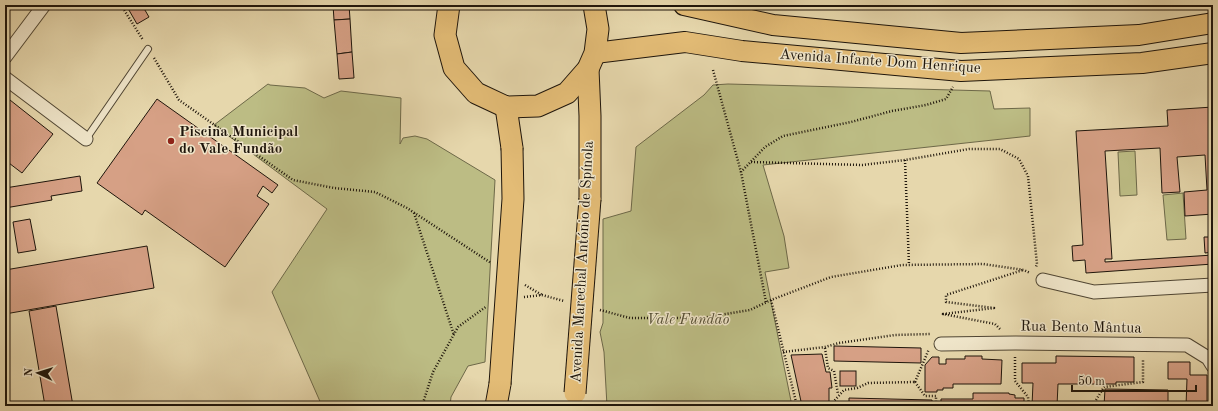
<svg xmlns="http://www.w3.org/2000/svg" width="1218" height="411" viewBox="0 0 1218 411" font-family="'Old Standard TT',serif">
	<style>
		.green { fill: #bcbc84; stroke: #6d6848 }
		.building { fill: #d6a085; stroke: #1e150b }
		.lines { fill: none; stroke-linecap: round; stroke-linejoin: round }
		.service-casing { stroke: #504633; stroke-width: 8 }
		.minor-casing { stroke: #504633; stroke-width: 15 }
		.primary-casing { stroke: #1e150b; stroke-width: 22 }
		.trunk-casing { stroke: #1e150b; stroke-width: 23 }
		.path { stroke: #1e150b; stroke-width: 2.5; stroke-dasharray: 1 2; stroke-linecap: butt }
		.service { stroke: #efe5c9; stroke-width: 6 }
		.minor { stroke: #efe5c9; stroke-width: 13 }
		.primary { stroke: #e3bc76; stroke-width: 20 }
		.trunk { stroke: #e3bc76; stroke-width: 21 }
		.trunk-bridge-casing { stroke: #1e150b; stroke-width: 23; stroke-linecap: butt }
		.trunk-bridge { stroke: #e3bc76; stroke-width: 21 }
		.poi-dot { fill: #8f2418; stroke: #efe5c9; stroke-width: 1.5 }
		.labels { text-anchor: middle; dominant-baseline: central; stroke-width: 3; stroke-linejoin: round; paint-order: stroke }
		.street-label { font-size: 15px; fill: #1e150b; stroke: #efe5c9 }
		.poi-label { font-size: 15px; font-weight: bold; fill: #1e150b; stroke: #efe5c9; text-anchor: start }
		.park-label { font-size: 15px; font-style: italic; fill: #554f35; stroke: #efe5c9 }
	</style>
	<rect width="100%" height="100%" fill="#e6d7ac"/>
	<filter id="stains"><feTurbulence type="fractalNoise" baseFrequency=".005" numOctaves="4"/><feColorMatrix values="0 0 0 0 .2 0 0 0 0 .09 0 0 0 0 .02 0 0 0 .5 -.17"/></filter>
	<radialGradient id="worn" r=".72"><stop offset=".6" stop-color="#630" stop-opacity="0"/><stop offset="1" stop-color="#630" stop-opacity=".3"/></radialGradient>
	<g class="green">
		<path d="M268,84l2,1 35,3 19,10 17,-7 60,7 -1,46 3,-6 12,-2 12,3 68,41 -10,182 -17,4 -17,31 -1,9h-128l-50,-114 55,-83 -113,-84z"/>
		<path d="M728,84l262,7 4,18 36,-1v28l-267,29 21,71 5,32 -24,4 27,134h-185l-3,-54 -4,-20 3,-9v-104l28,-8 5,-64 68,-52 9,-10z"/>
		<path d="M1135,151l2,44 -17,1 -2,-44z"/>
		<path d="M1183,193l3,46 -19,1 -4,-45z"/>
	</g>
	<g class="building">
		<path d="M126,5h16l7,12 -12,7z"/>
		<path d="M333,5h16l1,14 -16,1z"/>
		<path d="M350,19l2,33 -15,2 -3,-34z"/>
		<path d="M352,52l2,26 -15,1 -2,-25z"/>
		<path d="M157,99l121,86 -6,8 -9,-7 -6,10 12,8 -44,63 -80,-57 -3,5 -45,-32z"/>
		<path d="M10,100l43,34 -31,39 -17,-13v-53z"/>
		<path d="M1213,107v107l-28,2 -1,-24 23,-2 -2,-35 -28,2 3,35 -18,1 -2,-45 -55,3 7,108h-7v3l108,-7v9l-127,9 -1,-13 -12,1 -1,-15 11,-1 -7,-114 92,-5 -1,-16z"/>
		<path d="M80,176l2,15 -31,5 1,4 -47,8v-20z"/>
		<path d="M30,219l6,31 -18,3 -5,-31z"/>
		<path d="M1204,237h9v15l-8,1z"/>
		<path d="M147,246l7,42 -149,26v-44z"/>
		<path d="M56,306l17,100h-28l-16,-95z"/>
		<path d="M834,346l87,2v15l-87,-2z"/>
		<path d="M822,354l4,18h4l2,16h-3v18h-27l-11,-51z"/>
		<path d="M965,356h17v3l20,1 -1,24h-48v4h-10v2h-6v2h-12v-27l7,-8h7v7h7v-5h19z"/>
		<path d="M1056,356l78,1v25h-18v2h-58l-1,22h-25l1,-23h-11v-20h34z"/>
		<path d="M1168,362h22v13h17v31h-21l1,-27h-19z"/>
		<rect x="840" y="371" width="16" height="15"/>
		<path d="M1105,389l63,1v16h-64z"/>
		<path d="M973,393h36v1l6,1v3h9v8h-83v-7h32z"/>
		<path d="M849,398l83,2v6h-89v-1h6z"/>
	</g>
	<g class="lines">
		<defs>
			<path id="service" d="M86,139l62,-90"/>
			<g id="minor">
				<path d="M5,57l39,-52"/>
				<path d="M5,78l81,61"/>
				<path d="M1043,280l51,12 119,-7"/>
				<path d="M941,344l74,-1 172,2 21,13 5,8"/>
			</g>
			<g id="primary">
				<path d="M684,5l89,20 188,18 178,-8 74,-12"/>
				<path d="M595,53l90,-11 57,9 219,20 181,-8 71,-10"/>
			</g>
			<g id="trunk">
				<path d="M449,5l-4,30 9,33 22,25 30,14 32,-1 29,-13 21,-24 7,-16 3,-24 -4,-24"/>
				<path d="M588,69l2,47v83"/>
				<path d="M506,107l6,41"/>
				<path d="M496,406l4,-22"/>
			</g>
		</defs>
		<use href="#service" class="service-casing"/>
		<use href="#minor" class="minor-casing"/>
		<use href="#primary" class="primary-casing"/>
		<use href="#trunk" class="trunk-casing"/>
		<g class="path">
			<path d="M121,5l22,35"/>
			<path d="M154,58l25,42 114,80 41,8 41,4 32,16 84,55"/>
			<path d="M713,70l28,102"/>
			<path d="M905,160l4,105"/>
			<path d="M751,162l111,3 43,-5 64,-11h31l19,10 9,17 9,88 -1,3"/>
			<path d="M414,213l40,122"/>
			<path d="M525,285l17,10"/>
			<path d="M524,297l18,-2 22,6"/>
			<path d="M771,300l26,106"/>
			<path d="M766,302l-25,-130 24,-25 18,-11 68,-14 41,-11 34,-6 20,-6 7,-12"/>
			<path d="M600,310l30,8h72l48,-8 21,-10 60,-23 71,-12 81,-1 41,6 6,3"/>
			<path d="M1000,329l-5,-5 -52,-10 51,-6 -48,-6v-7l77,-25"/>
			<path d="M825,348l3,20 6,3 4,23"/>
			<path d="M783,352l42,-5 14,-4 56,-8 36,-1"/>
			<path d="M1015,357v24l13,16 1,9"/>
			<path d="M915,382l14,-33"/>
			<path d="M915,382l10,14h11v10"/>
			<path d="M422,406l11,-34 25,-45 29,-21"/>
			<path d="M834,406v-5l10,-11 13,-2 11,-5 47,-1"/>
			<path d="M1096,406v-6l8,-13 39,-5v-23"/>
		</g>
		<use href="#service" class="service"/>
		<use href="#minor" class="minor"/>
		<use href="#primary" class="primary"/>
		<use href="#trunk" class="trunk"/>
		<defs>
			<g id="trunk-bridge">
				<path d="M500,384l13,-185 -1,-51"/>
				<path d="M575,393l15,-194"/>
			</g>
		</defs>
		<use href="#trunk-bridge" class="trunk-bridge-casing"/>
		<use href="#trunk-bridge" class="trunk-bridge"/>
	</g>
	<circle class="poi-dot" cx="171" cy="141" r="4"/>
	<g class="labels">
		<g class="street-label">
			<text transform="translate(880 62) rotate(4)">Avenida Infante Dom Henrique</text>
			<text transform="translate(583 262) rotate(-87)">Avenida Marechal António de Spínola</text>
			<text transform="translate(1081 328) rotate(1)">Rua Bento Mântua</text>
		</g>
		<g class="poi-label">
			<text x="179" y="132">Piscina Municipal<tspan x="179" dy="17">do Vale Fundão</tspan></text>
		</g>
		<g class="park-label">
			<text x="688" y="320">Vale Fundão</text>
		</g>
	</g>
	<rect width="1218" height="411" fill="none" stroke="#e6d7ac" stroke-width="20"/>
	<rect x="6" y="6" width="1206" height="399" fill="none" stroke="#1e150b" stroke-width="2"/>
	<rect x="10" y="10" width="1198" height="391" fill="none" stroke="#1e150b"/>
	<g transform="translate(38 373) rotate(274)" stroke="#efe5c9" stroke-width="3" paint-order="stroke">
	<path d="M0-3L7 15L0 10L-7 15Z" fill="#1e150b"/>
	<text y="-6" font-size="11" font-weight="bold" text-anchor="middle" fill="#1e150b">N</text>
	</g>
	<path d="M1072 385v6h124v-6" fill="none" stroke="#1e150b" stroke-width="2"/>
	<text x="1078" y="385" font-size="12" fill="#1e150b" stroke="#efe5c9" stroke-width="3" paint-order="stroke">50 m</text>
	<rect width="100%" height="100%" filter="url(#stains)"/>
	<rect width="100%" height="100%" fill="url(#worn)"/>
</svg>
